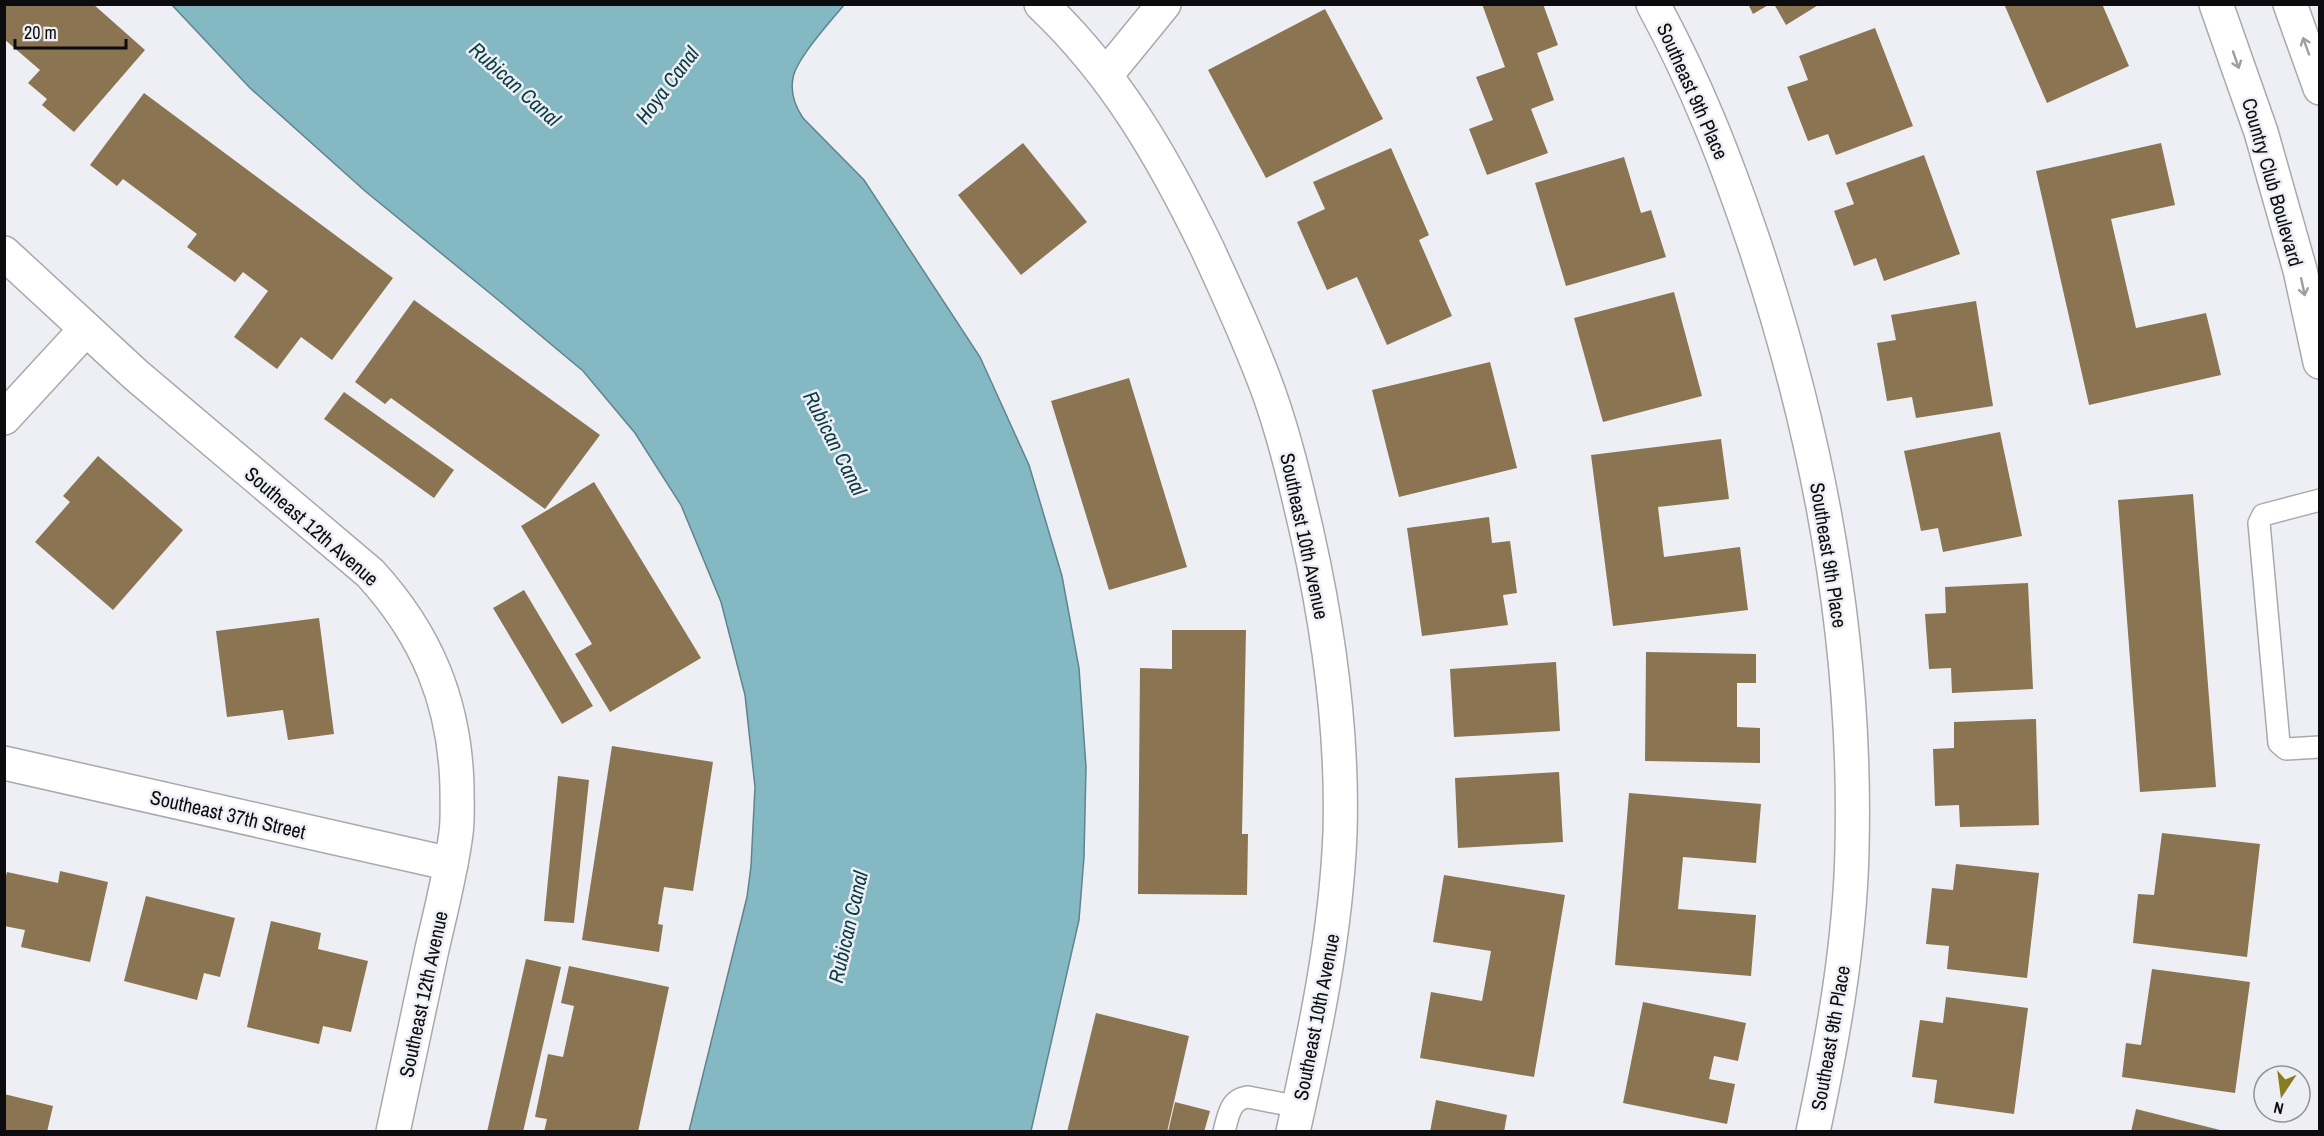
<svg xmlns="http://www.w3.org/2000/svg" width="2324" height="1136" viewBox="0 0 2324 1136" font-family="'Archivo Narrow',sans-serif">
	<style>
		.water { fill: #84b8c3; stroke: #60848d; stroke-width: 1.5 }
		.building { fill: #8a7451 }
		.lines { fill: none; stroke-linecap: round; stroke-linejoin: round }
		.service-casing { stroke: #a8a9ad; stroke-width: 24 }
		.minor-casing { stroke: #a8a9ad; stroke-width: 36 }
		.secondary-casing { stroke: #a8a9ad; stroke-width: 36 }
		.service { stroke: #fff; stroke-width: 21 }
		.minor { stroke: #fff; stroke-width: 33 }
		.secondary { stroke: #fff; stroke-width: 33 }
		.oneway { stroke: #9e9e9f }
		.labels { text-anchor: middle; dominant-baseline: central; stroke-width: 5; stroke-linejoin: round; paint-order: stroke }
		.street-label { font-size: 20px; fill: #0c0c0e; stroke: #eeeff4 }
		.water-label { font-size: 21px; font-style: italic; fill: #093b44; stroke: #eeeff4 }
	</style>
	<rect width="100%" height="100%" fill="#eeeff4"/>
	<path class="water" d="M172,5h672c-13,16 -48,54 -51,73 -3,15 2,28 10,40l61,62 116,177 49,108 33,111 17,92 7,99 -2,90 -5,63 -48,211h-342l58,-234 4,-31 4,-79 -10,-92 -24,-93 -40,-97 -46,-72 -52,-62 -86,-72 -132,-108 -115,-103z"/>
	<g class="building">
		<path d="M4,4h89l52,46 -71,82 -32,-27 5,-6 -19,-16 12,-13 -36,-31z"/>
		<path d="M1482,4h61l15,41 -21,8 17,47 -23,9 17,44 -61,22 -18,-46 24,-9 -17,-43 29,-10z"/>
		<path d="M1748,4h22l-17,10z"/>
		<path d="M1774,4h46l-34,21z"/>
		<path d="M2004,4h98l27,62 -82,37z"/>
		<path d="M1325,9l58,110 -117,59 -58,-108z"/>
		<path d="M1875,28l38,98 -77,29 -8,-21 -20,7 -21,-54 21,-7 -9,-24z"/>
		<path d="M144,93l249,185 -61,82 -31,-23 -24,32 -43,-32 34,-46 -25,-19 -8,10 -48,-35 10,-13 -74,-55 -6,7 -27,-21z"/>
		<path d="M1023,143l64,79 -66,53 -63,-80z"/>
		<path d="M2161,143l14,62 -64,14 25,109 70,-15 15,62 -132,30 -53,-234z"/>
		<path d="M1391,148l38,87 -10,5 33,76 -65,29 -30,-68 -30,13 -30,-68 28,-13 -12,-27z"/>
		<path d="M1924,155l36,99 -76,27 -8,-23 -22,8 -20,-55 20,-7 -8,-21z"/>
		<path d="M1624,157l17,56 10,-3 15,47 -100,29 -31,-103z"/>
		<path d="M1674,292l28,104 -99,26 -29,-104z"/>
		<path d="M414,300l186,135 -55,74 -154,-111 -6,6 -30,-22z"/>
		<path d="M1976,301l17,105 -77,12 -4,-21 -25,4 -10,-58 19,-3 -5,-25z"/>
		<path d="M1490,362l27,106 -118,29 -27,-107z"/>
		<path d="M1129,378l58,189 -78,23 -58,-189z"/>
		<path d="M344,392l110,78 -20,28 -110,-79z"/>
		<path d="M2000,432l22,104 -79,16 -5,-24 -17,3 -17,-80z"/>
		<path d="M1721,439l8,60 -71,8 6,50 76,-10 8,63 -135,16 -22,-171z"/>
		<path d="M98,456l85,74 -70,80 -78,-68 35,-40 -7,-6z"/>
		<path d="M594,482l107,176 -91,54 -35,-58 17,-10 -71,-118z"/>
		<path d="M2193,494l23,293 -76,5 -22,-292z"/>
		<path d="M1489,517l3,26 18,-2 7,52 -14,2 5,30 -86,11 -15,-108z"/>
		<path d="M2028,583l5,106 -81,4 -1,-25 -22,1 -4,-55 21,-1 -1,-26z"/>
		<path d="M524,590l69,116 -31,18 -69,-116z"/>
		<path d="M319,618l15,116 -46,6 -5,-30 -56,7 -11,-86z"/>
		<path d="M1172,630h74l-4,204h6l-1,61 -109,-1 2,-226 32,1z"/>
		<path d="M1646,652l110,2v29h-19v44l23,1v35l-115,-2z"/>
		<path d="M1556,662l4,69 -106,6 -4,-68z"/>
		<path d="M2036,719l3,106 -79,2 -1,-22 -24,1 -2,-57 21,-1v-26z"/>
		<path d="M612,746l101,16 -20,129 -29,-4 -6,37 5,1 -4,27 -77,-12z"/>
		<path d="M1559,772l4,70 -105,6 -3,-70z"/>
		<path d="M558,776l31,4 -15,143 -30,-2z"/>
		<path d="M1629,793l132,11 -5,59 -73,-6 -5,52 78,6 -5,61 -136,-11z"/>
		<path d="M2162,833l98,11 -13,113 -114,-14 5,-49 16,1z"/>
		<path d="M1956,864l83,9 -12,105 -80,-9 2,-23 -23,-2 6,-56 21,2z"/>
		<path d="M60,871l48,11 -18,80 -69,-15 4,-17 -21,-4v-43l3,-11 51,11z"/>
		<path d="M1444,875l121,20 -31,182 -114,-19 11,-66 51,9 9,-50 -58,-9z"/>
		<path d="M146,896l89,22 -15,59 -16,-4 -7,27 -73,-19z"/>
		<path d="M271,921l50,12 -3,16 50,12 -17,71 -28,-6 -4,18 -72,-17z"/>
		<path d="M526,959l35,8 -38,165h-36z"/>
		<path d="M569,966l100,21 -31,145h-94l3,-13 -12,-2 13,-63 15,3 11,-51 -13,-3z"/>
		<path d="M2152,969l98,13 -15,111 -113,-16 4,-34 15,2z"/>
		<path d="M1946,997l82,11 -14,106 -80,-11 3,-23 -25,-3 8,-57 23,3z"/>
		<path d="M1643,1002l103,21 -8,38 -24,-5 -5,23 26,5 -8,40 -104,-21z"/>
		<path d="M1096,1013l93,23 -22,96h-100z"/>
		<path d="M4,1094l49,12 -6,26h-43z"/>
		<path d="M1436,1100l71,15 -3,17h-74z"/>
		<path d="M1175,1102l35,9 -6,21h-36z"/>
		<path d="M2136,1109l88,22v1h-93z"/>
	</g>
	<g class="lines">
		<defs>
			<g id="service">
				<path d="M2320,500l-57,15 -4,8 20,220 7,6 34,-2"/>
				<path d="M1224,1132c4,-16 6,-33 24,-35l51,10"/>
			</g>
			<g id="minor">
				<path d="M1041,4c74,70 122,153 166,244 22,48 44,95 62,145 16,45 27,92 38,140 22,98 36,199 33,300 -4,101 -25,200 -47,299"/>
				<path d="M1653,4c44,81 73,156 102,242 64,193 102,399 97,603 -2,95 -19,189 -39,283"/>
				<path d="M1106,75l58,-71"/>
				<path d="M4,253l132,122 234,198c57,62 85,130 87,214 0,15 1,31 -1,46 -5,39 -15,77 -24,116 -13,61 -26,122 -39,183"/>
				<path d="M4,418l82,-89"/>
				<path d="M4,763l447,101"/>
			</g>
			<g id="secondary">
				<path d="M2216,4l45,128 39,138 20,92"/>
				<path d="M2290,4l30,84"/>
			</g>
		</defs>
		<use href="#service" class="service-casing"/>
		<use href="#minor" class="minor-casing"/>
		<use href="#secondary" class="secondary-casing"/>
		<use href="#service" class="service"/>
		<use href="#minor" class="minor"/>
		<use href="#secondary" class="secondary"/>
	</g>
	<defs><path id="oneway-shaft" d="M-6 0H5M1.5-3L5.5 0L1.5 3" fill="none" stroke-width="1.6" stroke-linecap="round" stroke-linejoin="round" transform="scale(1.5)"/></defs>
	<g class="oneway">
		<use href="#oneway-shaft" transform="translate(2306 46) rotate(-110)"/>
		<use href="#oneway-shaft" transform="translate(2236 60) rotate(71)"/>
		<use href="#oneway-shaft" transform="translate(2303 287) rotate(78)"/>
	</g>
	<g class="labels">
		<g class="street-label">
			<text transform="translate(1693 91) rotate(66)">Southeast 9th Place</text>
			<text transform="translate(2273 182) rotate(74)">Country Club Boulevard</text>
			<text transform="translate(312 526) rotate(41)">Southeast 12th Avenue</text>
			<text transform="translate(1305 536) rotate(78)">Southeast 10th Avenue</text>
			<text transform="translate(1829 555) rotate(81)">Southeast 9th Place</text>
			<text transform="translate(228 814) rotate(13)">Southeast 37th Street</text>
			<text transform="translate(423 994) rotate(-78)">Southeast 12th Avenue</text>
			<text transform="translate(1316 1017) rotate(-79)">Southeast 10th Avenue</text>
			<text transform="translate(1830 1038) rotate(-80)">Southeast 9th Place</text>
		</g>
		<g class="water-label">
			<text transform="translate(515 84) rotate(42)">Rubican Canal</text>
			<text transform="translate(667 85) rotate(-53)">Hoya Canal</text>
			<text transform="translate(835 443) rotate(63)">Rubican Canal</text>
			<text transform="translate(848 927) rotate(-77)">Rubican Canal</text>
		</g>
	</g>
	<rect width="2324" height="1136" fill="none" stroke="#0c0c0e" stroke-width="12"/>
	<g transform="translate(2282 1094) rotate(193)"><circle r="28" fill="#eeeff4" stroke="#949498" stroke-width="1.5"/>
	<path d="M0-4.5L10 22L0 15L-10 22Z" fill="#887b20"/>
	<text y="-9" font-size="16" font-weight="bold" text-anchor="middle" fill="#0c0c0e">N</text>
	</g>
	<path d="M15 39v9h111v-9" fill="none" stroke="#0c0c0e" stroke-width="3"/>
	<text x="24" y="39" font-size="18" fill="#0c0c0e" stroke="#eeeff4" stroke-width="4.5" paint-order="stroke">20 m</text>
</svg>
